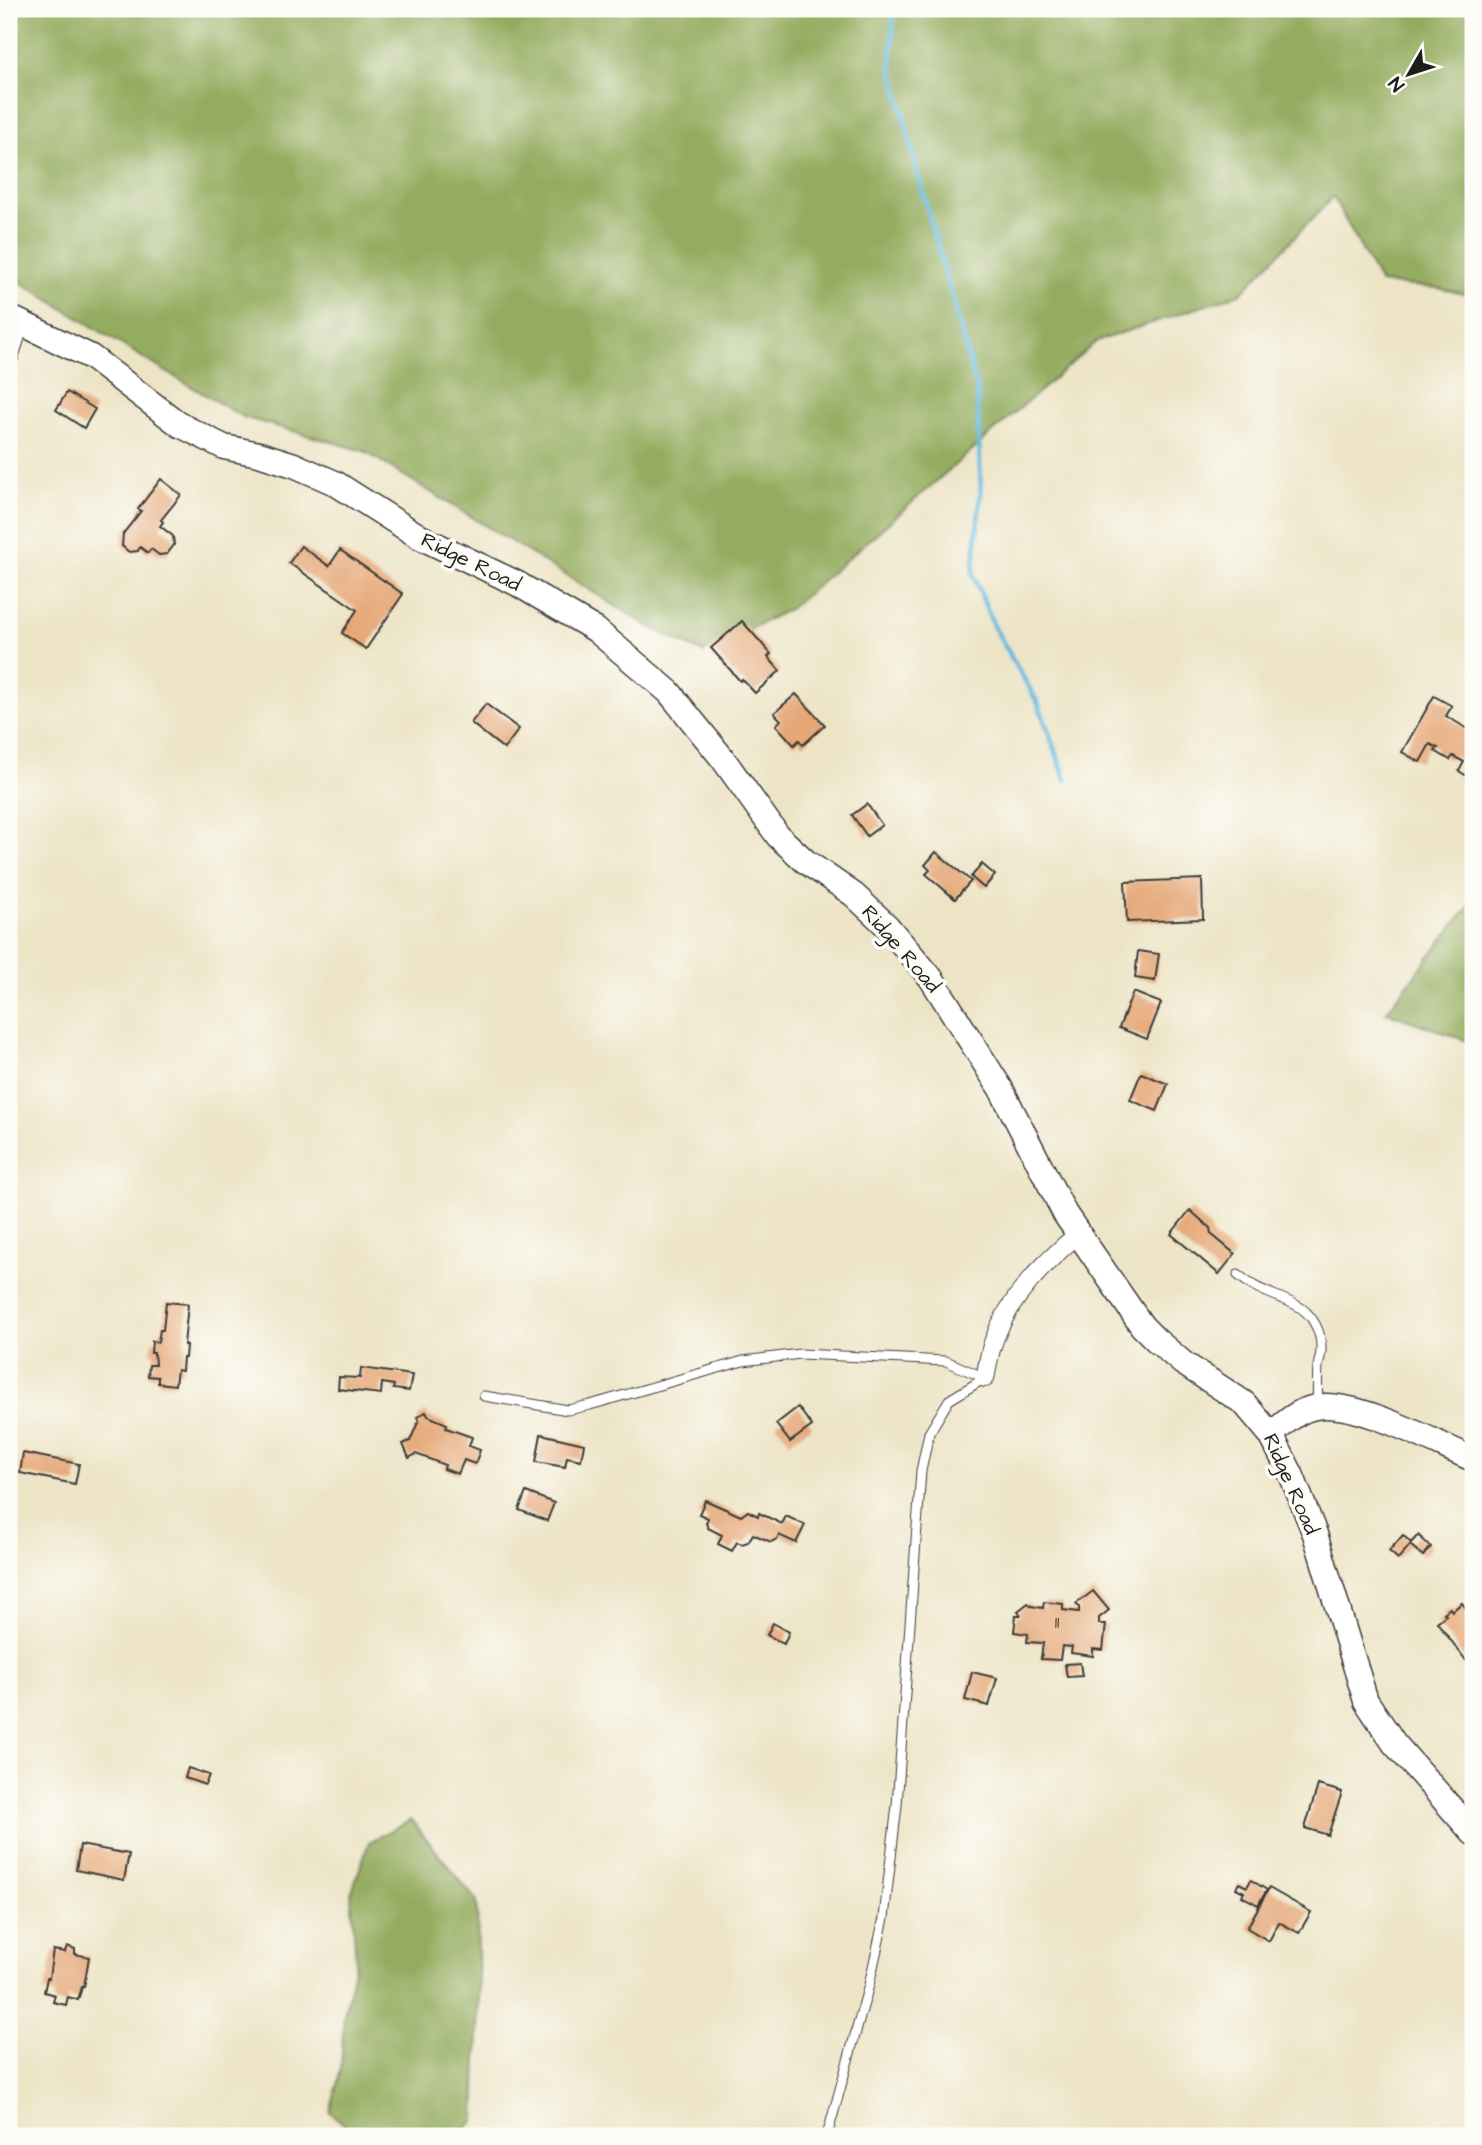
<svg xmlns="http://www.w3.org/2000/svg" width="1482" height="2145" viewBox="0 0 1482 2145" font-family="'Architects Daughter',sans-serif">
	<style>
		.forest { fill: #94ac5e; stroke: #58643d; stroke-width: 2 }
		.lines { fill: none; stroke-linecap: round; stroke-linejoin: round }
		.stream { stroke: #62badf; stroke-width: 5 }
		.building { fill: #e5a777 }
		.lane-casing { stroke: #3b3a36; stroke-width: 11 }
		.street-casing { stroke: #3b3a36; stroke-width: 20 }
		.secondary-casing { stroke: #3b3a36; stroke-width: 27 }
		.lane { stroke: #fff; stroke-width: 9 }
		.street { stroke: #fff; stroke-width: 18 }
		.secondary { stroke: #fff; stroke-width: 24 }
		.labels { text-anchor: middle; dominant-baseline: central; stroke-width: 7; stroke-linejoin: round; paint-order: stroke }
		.number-label { font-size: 18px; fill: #4e3f33 }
		.street-label { font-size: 21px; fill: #1c1c1c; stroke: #fdfcf7 }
	</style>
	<rect width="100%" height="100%" fill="#fdfcf7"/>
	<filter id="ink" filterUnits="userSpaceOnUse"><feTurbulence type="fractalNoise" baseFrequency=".0143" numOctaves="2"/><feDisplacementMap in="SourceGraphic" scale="14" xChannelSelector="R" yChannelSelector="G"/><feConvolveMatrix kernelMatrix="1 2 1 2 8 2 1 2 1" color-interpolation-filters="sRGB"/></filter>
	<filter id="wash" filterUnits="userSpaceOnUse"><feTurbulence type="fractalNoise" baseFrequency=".00686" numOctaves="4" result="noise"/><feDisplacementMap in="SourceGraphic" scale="28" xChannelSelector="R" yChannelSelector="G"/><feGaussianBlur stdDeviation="1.57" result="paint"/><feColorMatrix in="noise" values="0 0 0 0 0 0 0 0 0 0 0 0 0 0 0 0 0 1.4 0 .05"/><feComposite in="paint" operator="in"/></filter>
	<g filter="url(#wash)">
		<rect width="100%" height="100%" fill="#ede4c6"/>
		<g class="forest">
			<path d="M9,9h1464v287l-36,-8 -57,-5 -47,-86 -93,97 -143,47 -306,267 -88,45 -53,-26 -286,-176 -121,-34 -85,-50 -149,-92z"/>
			<path d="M1473,901v142l-87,-31z"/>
			<path d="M411,1820l66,81 2,98 -4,121 -18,16h-89l-14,-3 -24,-21 11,-43 3,-53 12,-57 -5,-65 18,-52z"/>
		</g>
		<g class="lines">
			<path class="stream" d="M894,9l-3,54 28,115 58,211 4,101 -8,84 21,53 44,76 28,77"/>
		</g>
		<g id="blocks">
			<g class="building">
				<path d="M67,392l28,17 -11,19 -28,-18z"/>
				<path d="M161,479l20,16 -20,25 2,2 -3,4 13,10 1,9 -7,9 -8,1 -8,-6 -3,4 -8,-6 -2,4 -9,1 -7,-6 1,-12 18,-23 -3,-2z"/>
				<path d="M301,546l28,20 11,-16 63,44 -37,55 -24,-16 15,-23 -68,-47z"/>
				<path d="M742,621l29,33 -3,3 12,14 -25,22 -13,-14 -2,2 -29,-33z"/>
				<path d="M796,694l29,31 -22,20 -4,-5 -5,5 -18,-20 5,-5 -7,-7z"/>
				<path d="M1434,696l18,10 -6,10 27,16v48l-14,-9 5,-9 -11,-6 -3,4 -15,-9 3,-3 -8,-4 -10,18 -18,-10z"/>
				<path d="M486,704l33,25 -15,20 -33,-26z"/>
				<path d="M867,804l15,21 -15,11 -15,-21z"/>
				<path d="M936,852l35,29 -16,18 -29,-25 4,-4 -5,-5z"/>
				<path d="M982,864l13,11 -11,13 -13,-11z"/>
				<path d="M1202,879l1,40 -76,3 -2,-40z"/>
				<path d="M1138,951l21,3 -4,27 -20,-3z"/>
				<path d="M1133,992l28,11 -14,36 -28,-11z"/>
				<path d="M1141,1073l27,11 -11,27 -27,-11z"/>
				<path d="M1190,1210l20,18 1,6 24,20 -16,20 -48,-40z"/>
				<path d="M166,1302l22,2 -4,41h2l-1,13h-2l-1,13 -5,-1 -2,15 -17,-2v-6l-10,-1 1,-11h6l-1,-12h-3l1,-12 6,1 2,-12h3z"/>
				<path d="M361,1368l51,7 -3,16 -16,-2 1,-4 -12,-2 -1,11 -43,-5 1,-12 21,1z"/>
				<path d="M798,1407l14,19 -22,16 -14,-18z"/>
				<path d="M426,1412l2,4 19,8 -1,4 26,9 -3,9 11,4 -5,14 -11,-4 -6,14 -14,-5 1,-4 -29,-11 -7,4 -6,-14 7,-3 9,-21 -2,-3z"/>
				<path d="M541,1434l43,10 -3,16 -14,-3 -2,10 -29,-5z"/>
				<path d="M23,1453l56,11 -4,20 -55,-11z"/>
				<path d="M526,1492l28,11 -7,18 -28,-11z"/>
				<path d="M705,1500l36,16 7,-5 10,5 1,-3 23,11 4,-8 19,9 -9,18 -17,-8 -2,4 -6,3 -18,-8 -5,8 -6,2 -5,-2 -5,9 -14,-7 4,-9 -14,-7 -2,-5 2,-5 -9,-4z"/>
				<path d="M1403,1535l8,8 7,-8 13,12 -8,9 -13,-11 -12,14 -9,-8z"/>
				<path d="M1093,1591l16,19 -10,8v6h7l-3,26 -10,-1v7l-22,-3 1,-6 -10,-1 -2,14 -19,-1 2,-16 -16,-1 1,-8 -14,-2 2,-17h5l-3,-4 10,-8 3,3 12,2 1,-6 19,2v6l16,2v-5l-3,-3z"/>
				<path d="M1462,1603l11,15v42l-5,3 -31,-41 9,-7 -2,-2 6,-5 2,3z"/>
				<path d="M773,1623l16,9 -5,12 -17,-9z"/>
				<path d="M1080,1663l2,13 -15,1 -2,-13z"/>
				<path d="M972,1672l25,6 -8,28 -24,-6z"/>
				<path d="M188,1768l21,7 -4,10 -20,-7z"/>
				<path d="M1318,1785l24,7 -14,43 -23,-7z"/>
				<path d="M80,1845l49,9 -5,26 -48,-10z"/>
				<path d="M1251,1880l16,10 -9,15 -16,-9 2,-4 -8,-4 3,-5 8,4z"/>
				<path d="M1269,1888l42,24 -12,21 -20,-11 -10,19 -22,-13z"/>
				<path d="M67,1946l8,3v5l14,3 -5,30h-2l-4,13 -10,-3 -2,8 -13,-3 2,-7 -11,-3 3,-14h2l4,-28 12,2z"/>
			</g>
		</g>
	</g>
	<g filter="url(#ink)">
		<use href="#blocks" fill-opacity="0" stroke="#3b3a36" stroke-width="2"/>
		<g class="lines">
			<defs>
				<g id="lane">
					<path d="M1238,1275c19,16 37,19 58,30 16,8 26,27 25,45 0,6 -2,11 -3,16 -1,13 0,26 -1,39"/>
					<path d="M484,1396l84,14 22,-5 153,-44 57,-7 146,7 39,17"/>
					<path d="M827,2136l42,-151 15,-67 13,-113 24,-334 8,-38 20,-33 36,-22"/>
				</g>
				<g id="street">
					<path d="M9,357l11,-33"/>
					<path d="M985,1378c3,-12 4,-26 9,-38 15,-42 50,-77 84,-106"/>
				</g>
				<g id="secondary">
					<path d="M9,317l82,40 89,68 44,22 35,7 35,11 41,18 85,54 96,46 80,47 73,62 54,67 55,77 27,25 49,34 33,31 44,52 70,111 64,125 77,112 14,14 27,23 61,40 27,32 20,39 24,60 51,167 28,42 79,90"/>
					<path d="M1271,1435c13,-12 27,-25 45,-28 39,-8 119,36 157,52"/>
				</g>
			</defs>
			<use href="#lane" class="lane-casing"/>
			<use href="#street" class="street-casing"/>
			<use href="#secondary" class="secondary-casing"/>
			<use href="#lane" class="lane"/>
			<use href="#street" class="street"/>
			<use href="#secondary" class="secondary"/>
		</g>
	</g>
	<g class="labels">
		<g class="number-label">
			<text x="1057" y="1622">11</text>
		</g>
		<g class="street-label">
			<text transform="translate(471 562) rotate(26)">Ridge Road</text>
			<text transform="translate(901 949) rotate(49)">Ridge Road</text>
			<text transform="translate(1291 1484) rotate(66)">Ridge Road</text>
		</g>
	</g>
	<rect width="1482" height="2145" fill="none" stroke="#fdfcf7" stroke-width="35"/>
	<g transform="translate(1409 74) rotate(231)" stroke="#fdfcf7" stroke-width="5" paint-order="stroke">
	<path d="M0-5L12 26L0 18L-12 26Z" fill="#1c1c1c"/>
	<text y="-10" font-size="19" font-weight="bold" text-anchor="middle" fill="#1c1c1c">N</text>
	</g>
</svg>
